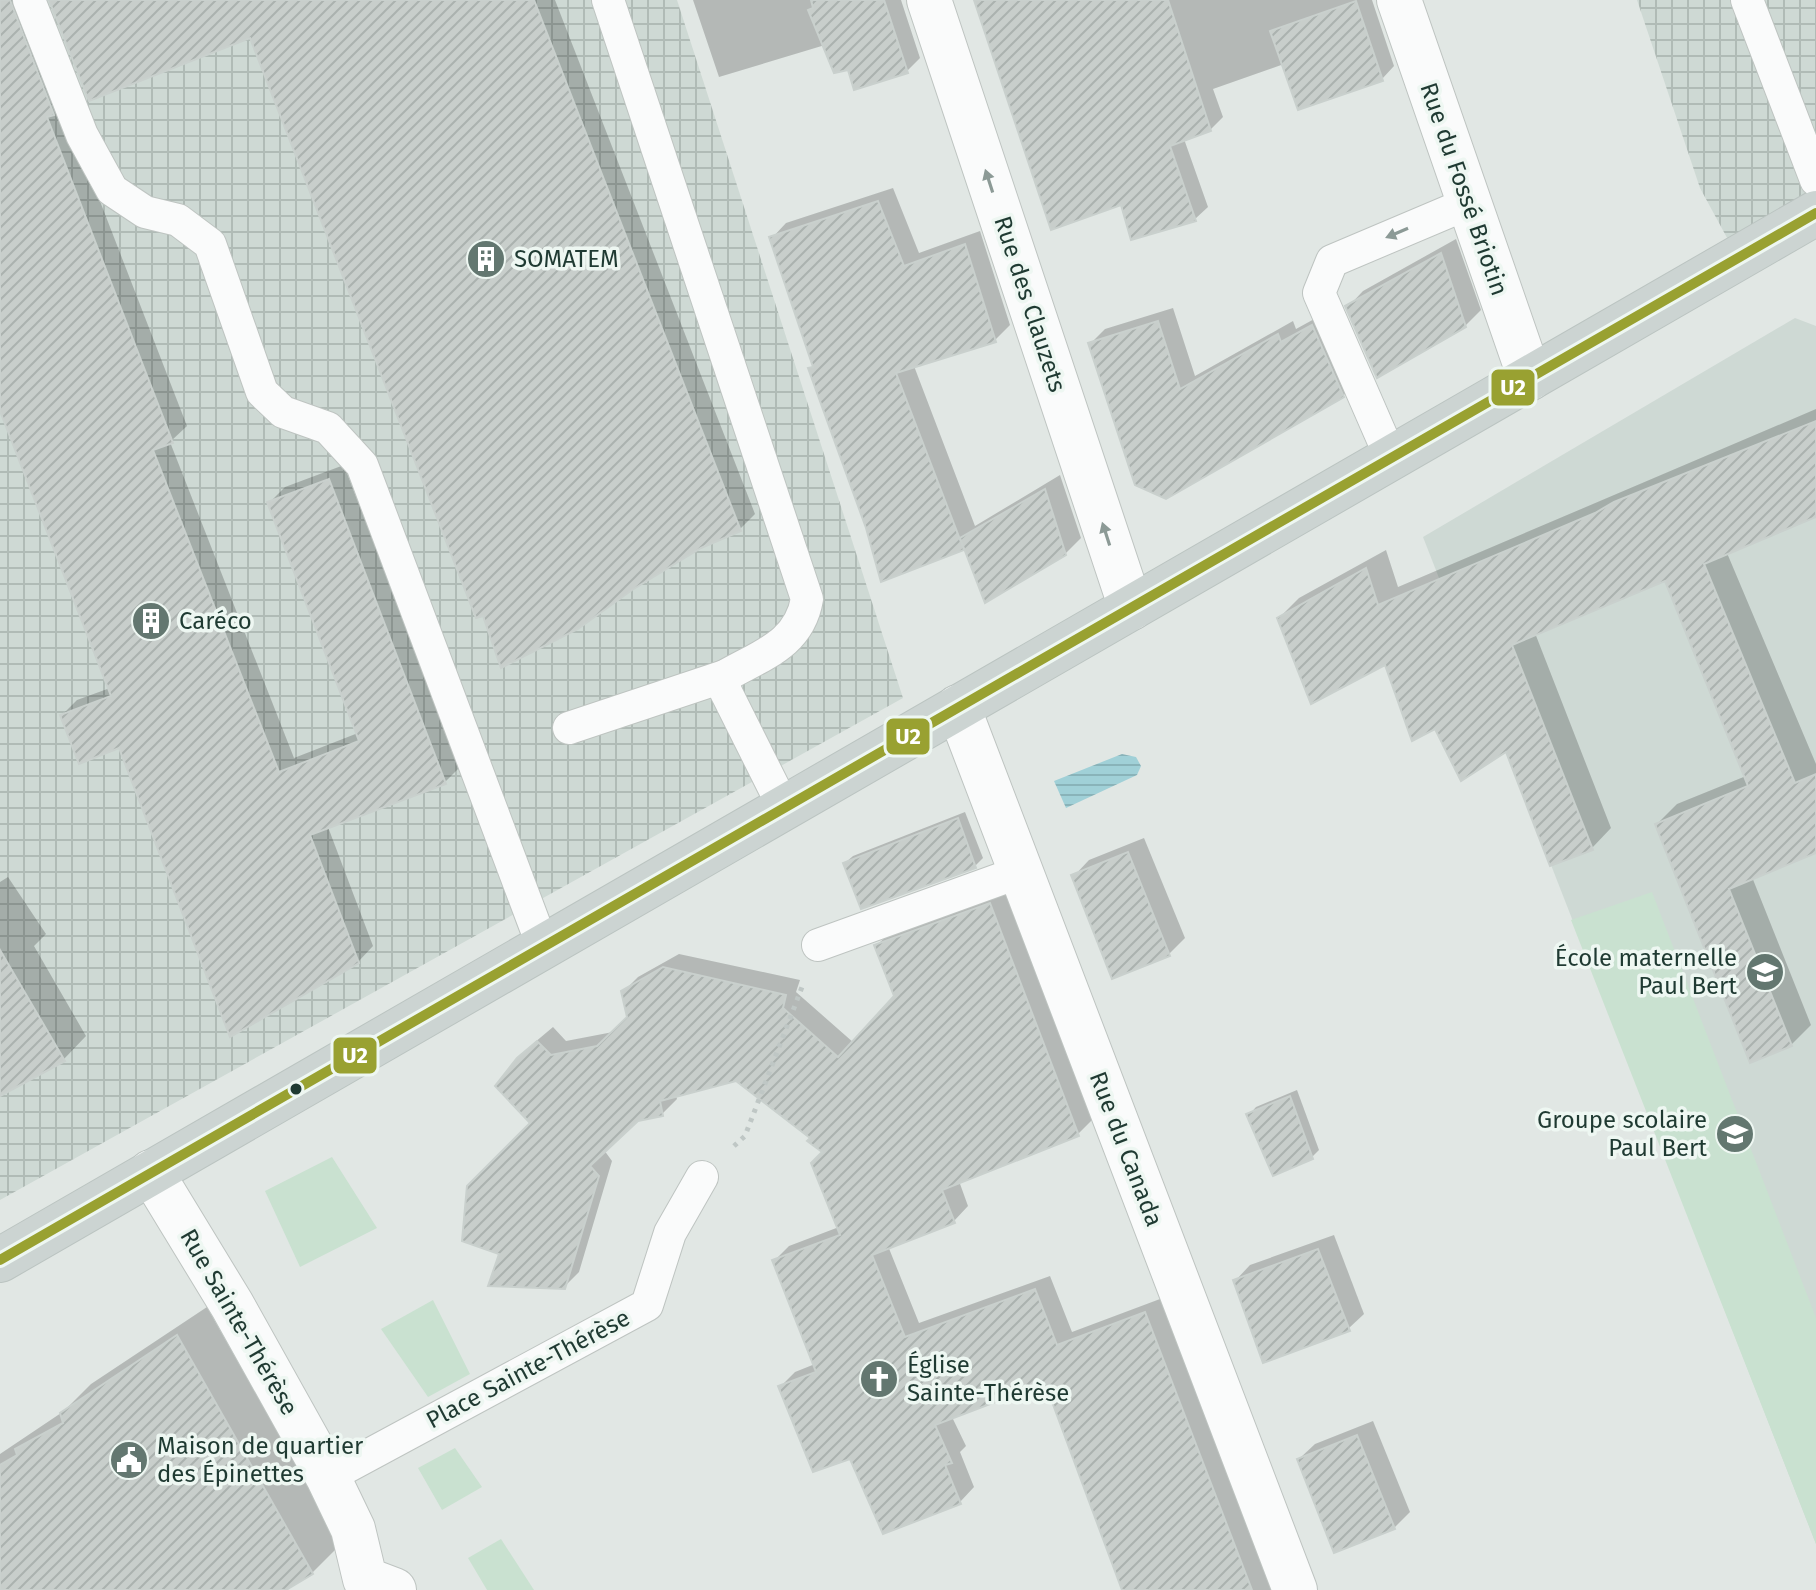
<svg xmlns="http://www.w3.org/2000/svg" width="1816" height="1590" viewBox="0 0 1816 1590" font-family="'Fira Sans',sans-serif">
	<style>
		.built { fill: #ced9d4 }
		.industrial { fill: url(#industrial-grid) }
		.green { fill: #c9e1d0 }
		.water { fill: url(#water-rules) }
		.shadow { fill: #0003 }
		.building { fill: url(#building-hatch); stroke: #c9d0cd; stroke-width: 2 }
		.lines { fill: none; stroke-linecap: round; stroke-linejoin: round }
		.lane-casing { stroke: #bec4c1; stroke-width: 34 }
		.street-casing { stroke: #bec4c1; stroke-width: 46 }
		.primary-casing { stroke: #bbc4c1; stroke-width: 46 }
		.path { stroke: #bfc7c5; stroke-width: 5; stroke-dasharray: 4 6; stroke-linecap: butt }
		.lane { stroke: #fafbfb; stroke-width: 32 }
		.street { stroke: #fafbfb; stroke-width: 44 }
		.primary { stroke: #ccd4d2; stroke-width: 44 }
		.bus-1-casing { stroke: #eef7f2; stroke-width: 16 }
		.bus-1 { stroke: #99a131; stroke-width: 10 }
		.oneway { fill: #8c9a96 }
		.bus-dot { fill: #1f3a32; stroke: #eef7f2; stroke-width: 3 }
		.labels { text-anchor: middle; dominant-baseline: central; stroke-width: 7; stroke-linejoin: round; paint-order: stroke }
		.street-label { font-size: 24px; fill: #1f3a32; stroke: #eef7f2 }
		.poi-label { font-size: 24px; fill: #1f3a32; stroke: #eef7f2; text-anchor: start }
		.line-badge { stroke: #eef7f2; stroke-width: 3 }
		.badge-label { font-size: 22px; text-anchor: middle; font-weight: bold; fill: #fff }
	</style>
	<defs>
		<pattern id="industrial-grid" width="8" height="8" patternUnits="userSpaceOnUse" patternTransform="scale(2)"><rect width="8" height="8" fill="#ced9d4"/><path d="M0 4h8M4 0v8" fill="none" stroke="#b0bbb6"/></pattern>
		<pattern id="water-rules" width="6" height="5" patternUnits="userSpaceOnUse" patternTransform="scale(2)"><rect width="6" height="5" fill="#a0d0d7"/><path d="M0 2.5h6" fill="none" stroke="#89b3b9"/></pattern>
		<pattern id="building-hatch" width="6" height="6" patternUnits="userSpaceOnUse" patternTransform="scale(2)"><rect width="6" height="6" fill="#c8cecb"/><path d="M-1 1l2-2M0 6l6-6M5 7l2-2" fill="none" stroke="#abb2af"/></pattern>
	</defs>
	<rect width="100%" height="100%" fill="#e1e7e4"/>
	<path class="built" d="M1795,318l21,8v1218l-393,-1007z"/>
	<g class="industrial">
		<path d="M0,0h677l226,698 -903,502z"/>
		<path d="M1637,0h179v213l-78,45 -38,-70z"/>
	</g>
	<g class="green">
		<path d="M1652,892l164,426v226l-245,-624z"/>
		<path d="M332,1157l45,71 -77,39 -35,-76z"/>
		<path d="M433,1300l37,74 -42,23 -47,-68z"/>
		<path d="M455,1448l27,39 -40,23 -24,-42z"/>
		<path d="M501,1539l33,51h-47l-19,-32z"/>
	</g>
	<path class="water" d="M1122,754l14,3 5,9 -4,9 -71,33 -12,-27z"/>
	<g class="shadow">
		<path d="M0,0h29l33,103 125,323 -17,16 124,316 64,-25 -88,-231 15,-15 59,-22 116,302 -15,15 -117,45 45,119 -15,16 -238,-217 -58,-30 15,-15 33,-12 -110,-283z"/>
		<path d="M51,0h504l200,514 -15,15 -40,17 -216,67 -233,-578z"/>
		<path d="M693,0h208l19,58 -13,13 -58,-3 -24,-23 -106,32z"/>
		<path d="M977,0h395l22,66 -12,13 -98,-15 -71,25 10,28 -13,13 -26,9 24,68 -13,12 -73,-16z"/>
		<path d="M893,188l26,65 61,-22 30,94 -15,15 -81,26 61,160 85,-51 21,63 -16,16 -102,-6 -95,-20 -57,-159 3,-4 -42,-127 14,-15z"/>
		<path d="M1456,239l25,71 -16,16 -117,-19 15,-16z"/>
		<path d="M1173,308l22,68 98,-55 3,8 31,-17 30,69 -14,15 -177,101 -76,-153 15,-15z"/>
		<path d="M1816,409v106l-89,38 89,211v88l-64,25 59,148 -20,20 -134,-221 20,-20 69,-28 -80,-198 -131,55 76,195 -19,20 -85,-99 -72,-22 -49,-65 -107,-44 20,-20 87,-48 12,37z"/>
		<path d="M965,812l18,46 -8,8 -130,-3 8,-7z"/>
		<path d="M1144,838l41,100 -16,16 -95,-78 15,-16z"/>
		<path d="M8,877l38,57 -12,12 52,90 -22,23 -64,35v-212z"/>
		<path d="M1004,890l89,229 -15,15 -119,47 9,25 -14,15 -66,25 31,77 131,-47 22,56 88,-33 112,291h-146l-80,-210 -94,37 14,29 -6,6 14,35 -14,15 -109,-46 -71,-69 15,-15 20,-8 -41,-103 15,-15 50,-19 -14,-75 -12,-15 -77,-58 -60,16 1,4 -15,15 -25,5 -33,31 8,11 -33,111 -15,15 -45,-228 15,-16 19,-16 13,14 47,-9 16,-15 -6,-25 15,-15 41,-23 121,26 -4,12 58,51 43,-46 -20,-52 15,-14z"/>
		<path d="M1297,1090l22,60 -7,7 -63,-42 7,-8z"/>
		<path d="M1334,1235l30,79 -16,15 -113,-48 15,-16z"/>
		<path d="M207,1307l134,237 -29,29 -30,17h-282v-136l64,-43 27,-27z"/>
		<path d="M1373,1421l37,91 -16,16 -95,-69 16,-15z"/>
	</g>
	<g class="building">
		<path d="M0,0h10l44,115 -7,2 126,326 -20,7 126,322 80,-31 -92,-239 62,-23 117,305 -136,51 49,128 -129,74 -111,-289 -40,16 -19,-49 51,-19 -111,-285z"/>
		<path d="M49,0h485l207,531 -40,17 -69,42 -54,39 -77,39 -18,-52 -7,2 -226,-580 -161,63z"/>
		<path d="M811,0h73l24,73 -54,17 -6,-20 -14,3 -26,-63 5,-2z"/>
		<path d="M974,0h194l43,131 -41,15 26,75 -65,19 -10,-35 -70,25z"/>
		<path d="M1356,1l27,80 -85,29 -28,-79z"/>
		<path d="M878,201l26,65 61,-22 31,98 -100,31 68,177 -83,32 -15,-54 -58,-160 5,-1 -44,-130z"/>
		<path d="M1441,253l25,74 -89,51 -32,-72z"/>
		<path d="M1158,321l22,68 98,-55 3,8 31,-17 32,72 -178,102 -31,-14 -47,-142z"/>
		<path d="M1816,421v96l-112,47 91,219 21,-9v79l-87,36 63,157 -42,17 -95,-239 93,-38 -83,-205 -153,64 81,205 -43,16 -44,-114 -45,29 -26,-52 -23,12 -27,-76 -74,39 -34,-86 89,-50 12,37 217,-92 19,-11z"/>
		<path d="M1045,489l21,66 -81,48 -25,-65z"/>
		<path d="M958,818l18,50 -115,41 -18,-46z"/>
		<path d="M1128,852l42,104 -58,23 -41,-104z"/>
		<path d="M990,903l89,233 -137,54 13,33 -83,32 33,82 130,-48 22,56 88,-33 107,278h-130l-77,-207 -110,42 17,38 -7,2 16,39 -78,30 -33,-75 -37,13 -35,-86 38,-14 -44,-112 68,-25 -29,-72 11,-11 -15,-11 3,-3 -74,-57 -76,20 3,15 -25,5 -48,45 9,10 -34,113 -77,-3 11,-32 -37,-13 5,-55 63,-63 -35,-37 22,-28 20,-17 14,14 46,-9 30,-29 -6,-26 42,-24 123,28 -3,13 55,49 56,-61 -20,-51z"/>
		<path d="M0,950l65,111 -65,35z"/>
		<path d="M1290,1096l23,63 -40,17 -27,-62z"/>
		<path d="M1318,1249l32,82 -87,32 -30,-83z"/>
		<path d="M177,1335l136,239 -27,16h-286v-125l17,-10 -2,-6 48,-26 -3,-10z"/>
		<path d="M1357,1435l38,94 -61,24 -37,-94z"/>
	</g>
	<g class="lines">
		<defs>
			<g id="lane">
				<path d="M29,0l53,135 30,55 33,22 33,8 32,24 52,148 21,20 45,16 34,37 181,482"/>
				<path d="M608,0l199,599c-8,46 -46,56 -82,77v14l59,118"/>
				<path d="M1747,0l69,180"/>
				<path d="M1391,458l-72,-165 13,-32 137,-58"/>
				<path d="M569,728l156,-52"/>
				<path d="M818,945l202,-73"/>
				<path d="M328,1477l319,-172 23,-72 32,-56"/>
			</g>
			<g id="street">
				<path d="M929,0l202,608"/>
				<path d="M1399,0l131,378"/>
				<path d="M958,707l337,883"/>
				<path d="M151,1172l81,133 96,172 25,52 12,50 29,11"/>
			</g>
			<path id="primary" d="M0,1260l1816,-1047"/>
		</defs>
		<use href="#lane" class="lane-casing"/>
		<use href="#street" class="street-casing"/>
		<use href="#primary" class="primary-casing"/>
		<path class="path" d="M734,1146l11,-10 57,-149"/>
		<use href="#lane" class="lane"/>
		<use href="#street" class="street"/>
		<use href="#primary" class="primary"/>
		<defs>
			<path id="bus-1" d="M0,1260l1816,-1047"/>
		</defs>
		<use href="#bus-1" class="bus-1-casing"/>
		<use href="#bus-1" class="bus-1"/>
	</g>
	<defs><path id="oneway-solid" d="M-6-.8H1V-3.2L6.5 0L1 3.2V.8H-6Z" transform="scale(2)"/></defs>
	<g class="oneway">
		<use href="#oneway-solid" transform="translate(989 181) rotate(-108)"/>
		<use href="#oneway-solid" transform="translate(1397 233) rotate(157)"/>
		<use href="#oneway-solid" transform="translate(1106 534) rotate(-108)"/>
	</g>
	<defs>
		<symbol id="building-disc" viewBox="-11 -11 22 22"><circle r="9.5" fill="#637770" stroke="#eef7f2"/><path d="M-4-6H4V6H1V3H-1V6H-4ZM-2.5-4.3h1.7v1.8h-1.7ZM.8-4.3h1.7v1.8H.8ZM-2.5-1h1.7V.8h-1.7ZM.8-1h1.7V.8H.8Z" fill="#fff"/></symbol>
		<symbol id="school-disc" viewBox="-11 -11 22 22"><circle r="9.5" fill="#637770" stroke="#eef7f2"/><path d="M0-5L7-2L0 1L-7-2ZM-4 1L0 2.5L4 1V4Q0 6-4 4Z" fill="#fff"/></symbol>
		<symbol id="church-disc" viewBox="-11 -11 22 22"><circle r="9.5" fill="#637770" stroke="#eef7f2"/><path d="M-1.2-6h2.4v3.5h3.3v2.4h-3.3V6h-2.4V-.1h-3.3v-2.4h3.3Z" fill="#fff"/></symbol>
		<symbol id="civic-disc" viewBox="-11 -11 22 22"><circle r="9.5" fill="#637770" stroke="#eef7f2"/><path d="M-.6-6.5H3V-4.5H.6V-3L4-1V1h2V6H-6V1h2V-1L-.6-3ZM-1.2 2.5V6h2.4V2.5Z" fill="#fff"/></symbol>
	</defs>
	<g fill-rule="evenodd">
		<use href="#building-disc" x="464" y="237" width="44" height="44"/>
		<use href="#building-disc" x="129" y="599" width="44" height="44"/>
		<use href="#school-disc" x="1743" y="950" width="44" height="44"/>
		<use href="#school-disc" x="1713" y="1112" width="44" height="44"/>
		<use href="#church-disc" x="857" y="1357" width="44" height="44"/>
		<use href="#civic-disc" x="107" y="1438" width="44" height="44"/>
	</g>
	<circle class="bus-dot" cx="296" cy="1089" r="7"/>
	<g class="labels">
		<g class="street-label">
			<text transform="translate(1464 189) rotate(71)">Rue du Fossé Briotin</text>
			<text transform="translate(1030 304) rotate(72)">Rue des Clauzets</text>
			<text transform="translate(1126 1149) rotate(69)">Rue du Canada</text>
			<text transform="translate(239 1322) rotate(60)">Rue Sainte-Thérèse</text>
			<text transform="translate(528 1369) rotate(-28)">Place Sainte-Thérèse</text>
		</g>
		<g class="poi-label">
			<text x="514" y="259">SOMATEM</text>
			<text x="179" y="621">Caréco</text>
			<text x="1737" y="958" text-anchor="end">École maternelle<tspan x="1737" dy="28">Paul Bert</tspan></text>
			<text x="1707" y="1120" text-anchor="end">Groupe scolaire<tspan x="1707" dy="28">Paul Bert</tspan></text>
			<text x="907" y="1365">Église<tspan x="907" dy="28">Sainte-Thérèse</tspan></text>
			<text x="157" y="1446">Maison de quartier<tspan x="157" dy="28">des Épinettes</tspan></text>
		</g>
	</g>
	<g class="line-badge">
		<rect x="1490" y="368" width="46" height="39" rx="8" fill="#99a131"/>
		<rect x="885" y="717" width="46" height="39" rx="8" fill="#99a131"/>
		<rect x="332" y="1036" width="46" height="39" rx="8" fill="#99a131"/>
	</g>
	<g class="badge-label">
		<text x="1513" y="395">U2</text>
		<text x="908" y="744">U2</text>
		<text x="355" y="1063">U2</text>
	</g>
</svg>
